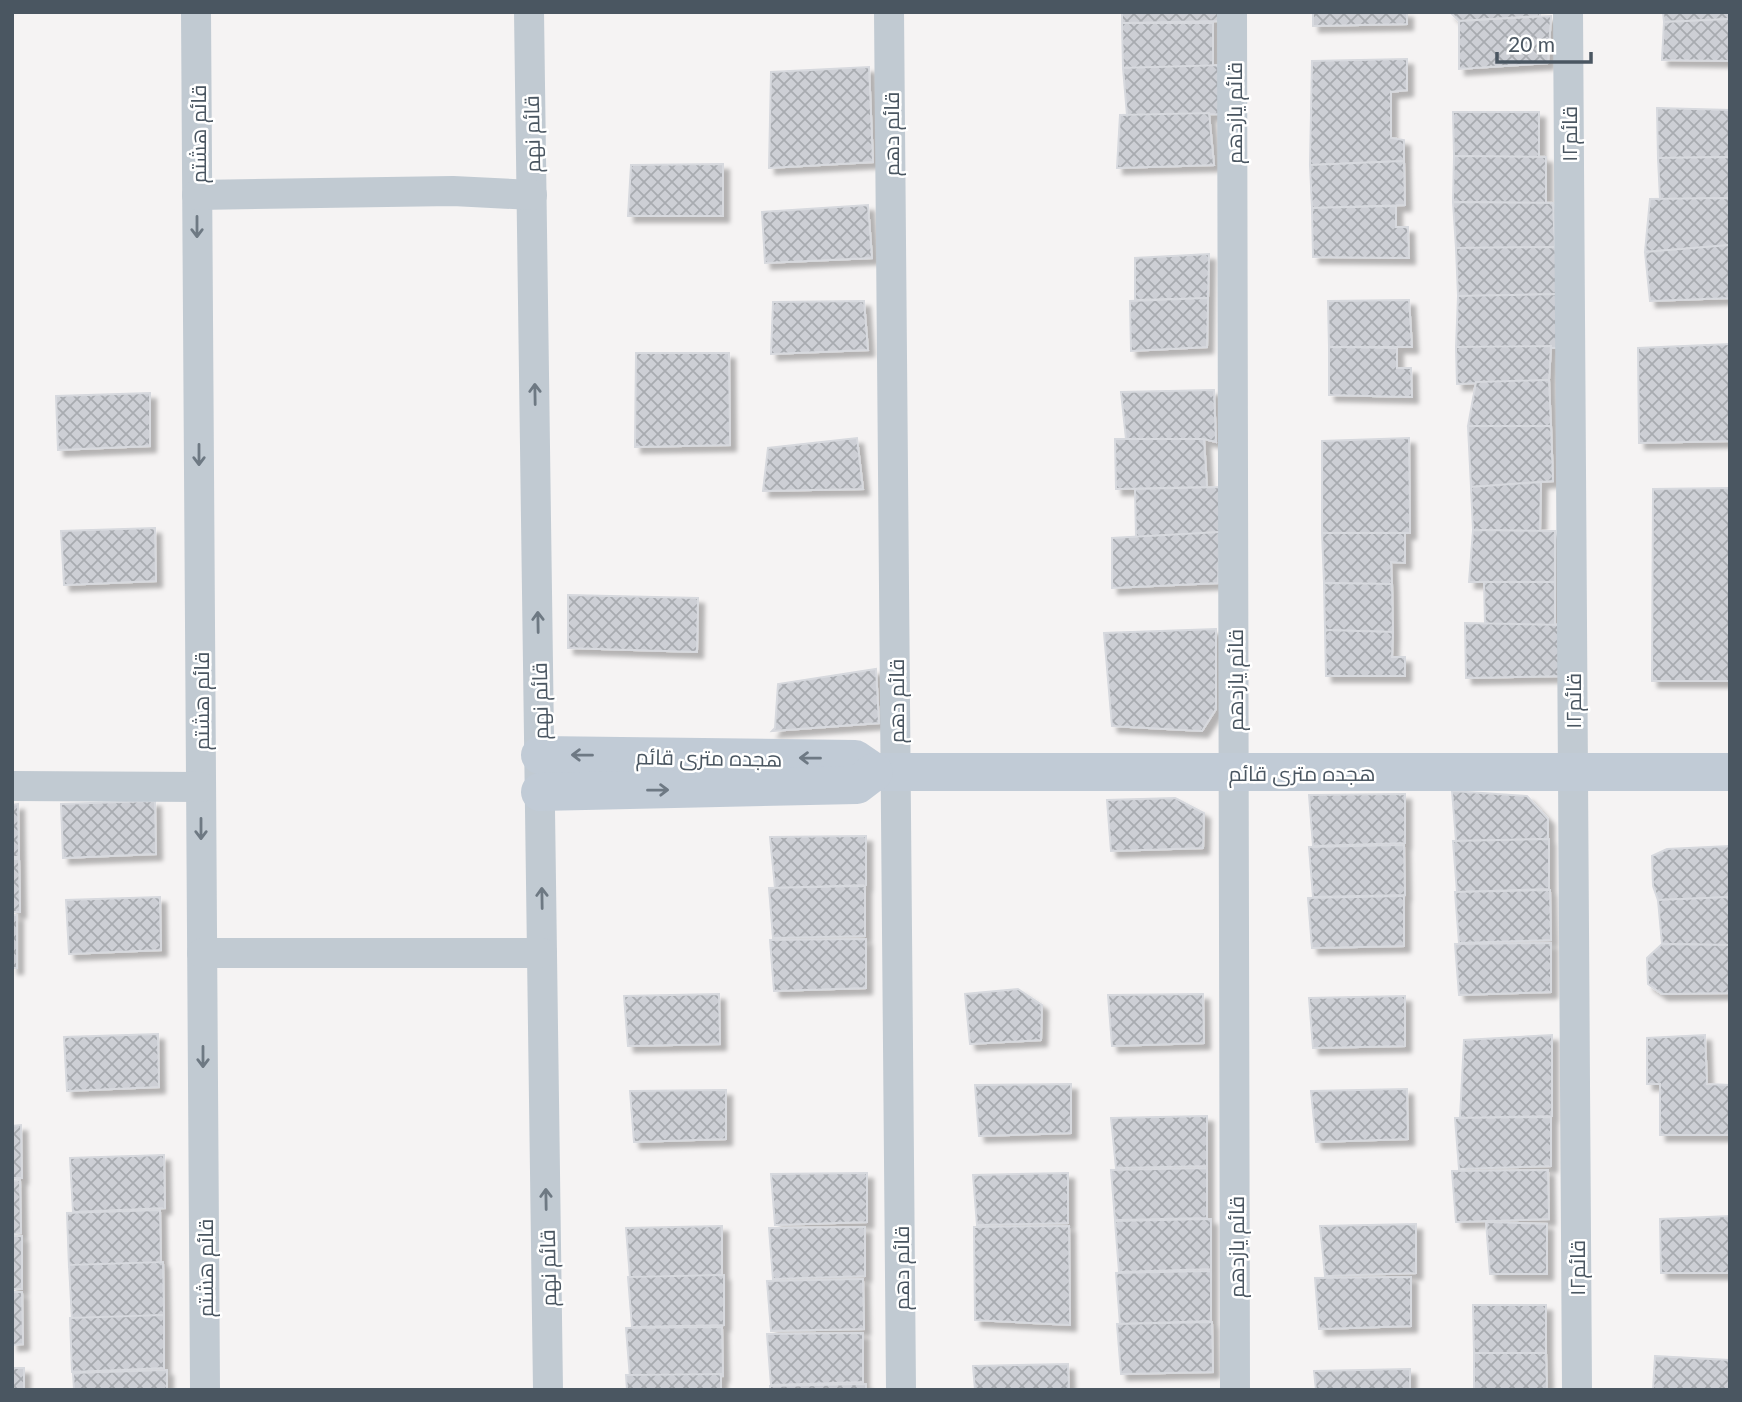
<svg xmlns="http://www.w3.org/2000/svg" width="1742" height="1402" viewBox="0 0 1742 1402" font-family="Lato,Cairo,sans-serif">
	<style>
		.building { fill: url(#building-cross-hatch); stroke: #d7d9de; stroke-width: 2; filter: url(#shadow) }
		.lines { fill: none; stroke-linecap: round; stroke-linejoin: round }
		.street { stroke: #c1cad2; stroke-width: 30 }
		.secondary { stroke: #c1cbd6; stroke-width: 38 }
		.oneway { stroke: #6e7983 }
		.oneway2 { stroke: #6e7984 }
		.labels { text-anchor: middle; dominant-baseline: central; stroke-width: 5; stroke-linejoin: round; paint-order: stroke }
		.street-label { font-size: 21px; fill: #4a5661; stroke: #fff }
	</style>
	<defs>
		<pattern id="building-cross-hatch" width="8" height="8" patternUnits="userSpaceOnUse" patternTransform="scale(1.75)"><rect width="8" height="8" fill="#cdcfd5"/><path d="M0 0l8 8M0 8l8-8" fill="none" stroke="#a8abb0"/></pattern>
		<filter id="shadow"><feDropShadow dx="6" dy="6" stdDeviation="2" flood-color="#0004"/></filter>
	</defs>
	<rect width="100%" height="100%" fill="#f5f3f3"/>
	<g class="building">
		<path d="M1122,12h96l1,9 -97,2z"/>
		<path d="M1313,12h94v12l-94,2z"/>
		<path d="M1450,12h90v4l-81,5z"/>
		<path d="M1663,12h67v7l-66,3z"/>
		<path d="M1551,16l-3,47 -89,6v-48z"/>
		<path d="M1730,19v42l-68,-1 2,-38z"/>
		<path d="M1122,23h91v43l-90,2z"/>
		<path d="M1407,59v31l-16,2v46l13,2v21l-94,4 2,-104z"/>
		<path d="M1224,65l-2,49 -95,1 -4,-47z"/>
		<path d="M869,67l4,95 -104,6 2,-96z"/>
		<path d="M1657,108l73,2v47l-72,1z"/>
		<path d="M1453,112h86v45l-85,-1z"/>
		<path d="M1209,113l5,52 -97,3 3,-53z"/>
		<path d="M1454,156l92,1v46l-93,-1z"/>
		<path d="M1730,157v41l-70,1 -2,-41z"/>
		<path d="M1404,161l1,44 -93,3 -2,-43z"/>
		<path d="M723,164v52h-95l3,-51z"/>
		<path d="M1730,198v47l-85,7 5,-53z"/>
		<path d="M1453,202l100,1 2,44 -99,1z"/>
		<path d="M868,205l4,53 -107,5 -3,-51z"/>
		<path d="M1396,206v21h12l1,31 -96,-1 -1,-49z"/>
		<path d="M1730,245v53l-80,3 -5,-49z"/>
		<path d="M1555,247l6,47 -103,2 -2,-48z"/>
		<path d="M1209,254l-1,44 -73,2v-42z"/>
		<path d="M1561,294l2,54 -107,-1 2,-51z"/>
		<path d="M1208,298l-1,49 -76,4 -1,-50z"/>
		<path d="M1409,300l3,47h-83l-1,-46z"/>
		<path d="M864,301l4,49 -97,4 2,-52z"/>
		<path d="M1730,344v97l-91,2 -1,-95z"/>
		<path d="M1551,346l-2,34 -92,4 -1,-37z"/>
		<path d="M1329,347l68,1v20h14l1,29 -83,-2z"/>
		<path d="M636,353h93l1,92 -95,2z"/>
		<path d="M1549,380l2,49 -83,-3 8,-44z"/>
		<path d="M1214,390l2,52 -12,-3h-78l-5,-47z"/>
		<path d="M150,393v53l-92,4 -2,-54z"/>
		<path d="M1468,426h83l2,55 -82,6z"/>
		<path d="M857,438l6,51 -100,2 5,-43z"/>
		<path d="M1409,438l1,95h-88v-92z"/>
		<path d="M1115,439h89l3,48 -91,2z"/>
		<path d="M1541,482l-1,49 -67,-1 -2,-43z"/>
		<path d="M1226,487l-6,45 -84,5 -1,-48z"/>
		<path d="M1730,488v193h-78l1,-192z"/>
		<path d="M155,528l1,53 -92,4 -3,-54z"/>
		<path d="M1473,530l82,1v51h-86z"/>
		<path d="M1220,532l-2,51 -106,5v-50z"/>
		<path d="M1322,533h83v30l-14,-1 1,22 -68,-1z"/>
		<path d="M1484,582h71v43l-70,-1z"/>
		<path d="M1324,583l68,1 1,48 -68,-2z"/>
		<path d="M568,595l130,3 -1,54 -129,-4z"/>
		<path d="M1465,623l99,2 4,51 -102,2z"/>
		<path d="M1216,629v80l-14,22 -90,-5 -8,-93z"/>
		<path d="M1325,630l68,2 -1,25h13v19h-79z"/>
		<path d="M876,669l3,54 -107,8 3,-3 3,-44z"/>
		<path d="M1452,791l75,5 21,23v20l-92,2z"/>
		<path d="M1405,794v49l-92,3 -4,-51z"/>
		<path d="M1175,798l29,15 -1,35 -92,3 -4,-51z"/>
		<path d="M155,801l1,53 -93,4 -2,-54z"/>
		<path d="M18,804l1,53h-7v-52z"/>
		<path d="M866,836v49l-91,3 -5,-51z"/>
		<path d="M1549,839v50l-92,3 -4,-51z"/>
		<path d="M1404,845l1,50 -92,2 -4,-50z"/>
		<path d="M1729,846l1,51 -72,3 -5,-14 -1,-30 15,-7z"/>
		<path d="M12,859h7l1,53h-8z"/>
		<path d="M865,886v50l-92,2 -4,-50z"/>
		<path d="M1550,890l1,50 -92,3 -4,-51z"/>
		<path d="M1404,896v50l-92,2 -4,-50z"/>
		<path d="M160,897l1,53 -92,4 -3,-54z"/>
		<path d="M1730,897v48l-68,-1 -4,-44z"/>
		<rect x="12" y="915" width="5" height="53"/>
		<path d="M866,939v49l-92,3 -4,-51z"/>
		<path d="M1551,943v49l-92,3 -4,-51z"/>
		<path d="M1662,944l68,1v48l-68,1 -14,-10 -1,-26z"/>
		<path d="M1018,989l24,16 -1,35 -71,4 -5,-50z"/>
		<path d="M719,994l1,50 -92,2 -4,-50z"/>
		<path d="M1203,994l1,49 -92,3 -4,-51z"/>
		<path d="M1405,996v50l-92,2 -4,-50z"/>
		<path d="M158,1034l1,53 -92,4 -3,-54z"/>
		<path d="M1552,1035v81l-92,2 4,-78z"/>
		<path d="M1705,1035l2,49 23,1v50h-70v-51h-13v-46z"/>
		<path d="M1071,1084v49l-92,3 -4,-51z"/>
		<path d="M1407,1089l1,50 -92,3 -5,-51z"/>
		<path d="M726,1090v49l-92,3 -4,-51z"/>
		<path d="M1207,1116v50l-91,2 -5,-50z"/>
		<path d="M1551,1117v49l-92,3 -4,-51z"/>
		<path d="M21,1125l1,53h-10v-52z"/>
		<path d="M164,1155l1,53 -92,4 -3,-54z"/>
		<path d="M1207,1168v50l-92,2 -4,-50z"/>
		<path d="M1548,1170l1,49 -93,3 -4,-51z"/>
		<path d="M867,1173v49l-92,3 -4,-51z"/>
		<path d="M1068,1173v50l-91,2 -4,-50z"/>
		<path d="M20,1180l1,53 -9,1v-53z"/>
		<path d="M160,1210l1,53 -92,4 -2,-54z"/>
		<path d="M1730,1216v57h-69l-1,-54z"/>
		<path d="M1211,1219v50l-92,3 -4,-51z"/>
		<path d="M1486,1222l61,2v50h-57z"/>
		<path d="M1416,1224v49l-91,3 -5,-50z"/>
		<path d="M722,1226v49l-92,3 -4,-50z"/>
		<path d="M1069,1226l1,99 -95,-5 -1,-93z"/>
		<path d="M865,1227v49l-92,3 -4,-51z"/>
		<rect x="12" y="1236" width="10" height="53"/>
		<path d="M163,1262l1,53 -92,5 -3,-55z"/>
		<path d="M1211,1271v50l-91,3 -4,-51z"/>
		<path d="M724,1275v50l-92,2 -4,-50z"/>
		<path d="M1411,1277v49l-92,3 -4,-51z"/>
		<path d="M863,1279l1,50 -93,2 -4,-50z"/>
		<path d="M12,1292h10l1,52 -11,1z"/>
		<path d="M1473,1305h73v49h-72z"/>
		<path d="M164,1315v53l-92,4 -2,-54z"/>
		<path d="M1212,1322l1,50 -92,2 -4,-50z"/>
		<path d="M722,1327l1,49 -93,2 -4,-50z"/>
		<path d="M863,1333v49l-92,3 -4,-51z"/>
		<path d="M1474,1353h72l1,37h-73z"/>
		<path d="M1655,1356l74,4 1,30h-77z"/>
		<path d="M1068,1364l1,26h-94l-2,-24z"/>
		<rect x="12" y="1368" width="12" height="22"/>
		<path d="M1410,1369v21h-94l-2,-19z"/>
		<path d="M167,1370v20h-93l-1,-17z"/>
		<path d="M721,1374v16h-94l-1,-15z"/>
		<path d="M866,1384v6h-96v-4z"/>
	</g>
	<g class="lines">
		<g class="street">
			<path d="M196,12l9,1378"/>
			<path d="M529,12l19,1378"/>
			<path d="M889,12l12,1378"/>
			<path d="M1232,12l3,1378"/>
			<path d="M1568,12l9,1378"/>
			<path d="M197,195l256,-4 79,4"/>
			<path d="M12,786l189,1"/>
			<path d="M202,953h340"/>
		</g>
		<g class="secondary">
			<path d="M540,755l315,4 19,13h856"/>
			<path d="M540,792l317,-7 17,-13"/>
		</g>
	</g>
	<defs><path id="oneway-shaft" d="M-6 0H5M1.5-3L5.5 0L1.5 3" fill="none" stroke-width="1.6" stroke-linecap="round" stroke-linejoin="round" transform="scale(1.75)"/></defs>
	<g class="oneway">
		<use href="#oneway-shaft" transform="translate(197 227) rotate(90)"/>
		<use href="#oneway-shaft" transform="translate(535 394) rotate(-91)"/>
		<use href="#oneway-shaft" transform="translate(199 455) rotate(90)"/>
		<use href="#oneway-shaft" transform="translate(538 622) rotate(-91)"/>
		<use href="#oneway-shaft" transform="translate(201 829) rotate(90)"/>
		<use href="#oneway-shaft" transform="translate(542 898) rotate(-91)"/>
		<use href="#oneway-shaft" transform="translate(203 1057) rotate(90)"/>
		<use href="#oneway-shaft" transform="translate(546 1199) rotate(-91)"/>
	</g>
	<g class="oneway2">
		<use href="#oneway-shaft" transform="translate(582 755) rotate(-179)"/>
		<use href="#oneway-shaft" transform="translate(810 758) rotate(-179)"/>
		<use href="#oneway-shaft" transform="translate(658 790) rotate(-1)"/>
	</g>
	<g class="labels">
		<g class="street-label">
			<text transform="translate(1233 113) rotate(-90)">قائم یازدهم</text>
			<text transform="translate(197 134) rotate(-90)">قائم هشتم</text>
			<text transform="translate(531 134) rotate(-91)">قائم نهم</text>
			<text transform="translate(890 134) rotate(-90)">قائم دهم</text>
			<text transform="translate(1568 134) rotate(-90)">قائم۱۲</text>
			<text transform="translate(1234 680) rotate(-90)">قائم یازدهم</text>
			<text transform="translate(200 701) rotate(-90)">قائم هشتم</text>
			<text transform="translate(539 701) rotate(-91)">قائم نهم</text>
			<text transform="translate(895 701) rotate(-90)">قائم دهم</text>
			<text transform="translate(1572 701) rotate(-90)">قائم۱۲</text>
			<text transform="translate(709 757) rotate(1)">هجده متری قائم</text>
			<text x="1302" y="772">هجده متری قائم</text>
			<text transform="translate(1235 1247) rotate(-90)">قائم یازدهم</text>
			<text transform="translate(204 1268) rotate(-90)">قائم هشتم</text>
			<text transform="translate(547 1268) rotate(-91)">قائم نهم</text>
			<text transform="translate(900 1268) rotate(-90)">قائم دهم</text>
			<text transform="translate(1576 1268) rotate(-90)">قائم۱۲</text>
		</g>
	</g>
	<rect width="1742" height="1402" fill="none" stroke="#4a5661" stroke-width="28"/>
	<path d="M1497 52v10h94v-10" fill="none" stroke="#4a5661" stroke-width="3.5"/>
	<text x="1508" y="52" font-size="21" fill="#4a5661" stroke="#ffffff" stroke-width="5" paint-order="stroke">20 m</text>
</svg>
